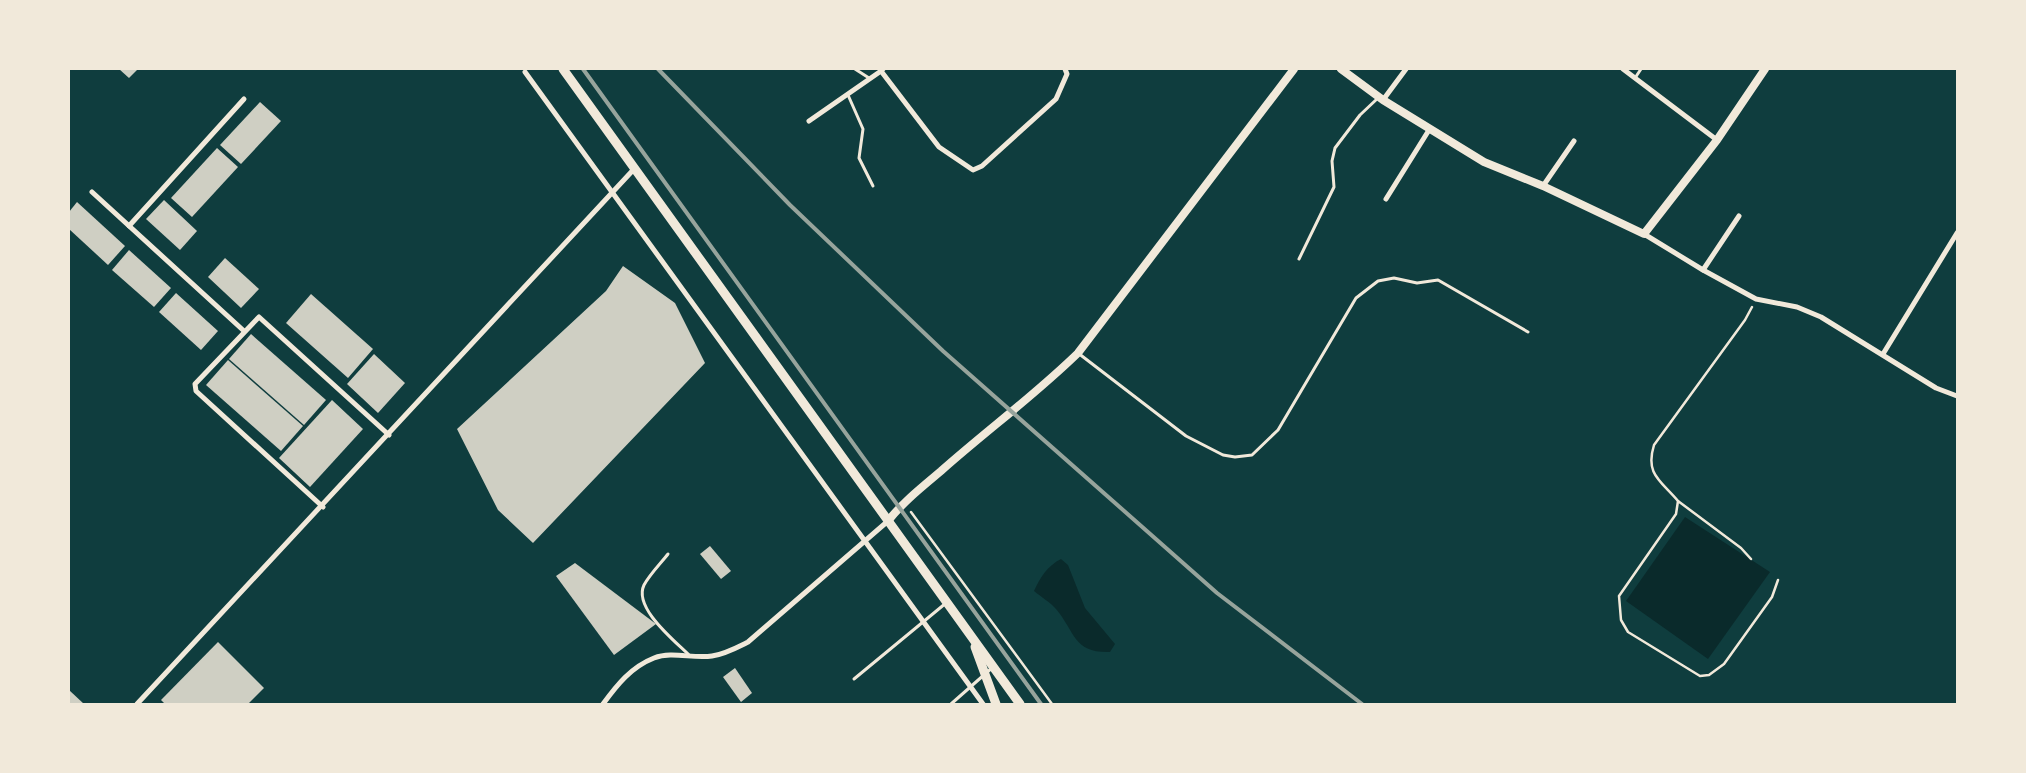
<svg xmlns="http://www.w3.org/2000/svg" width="2026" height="773" viewBox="0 0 2026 773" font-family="'PT Sans Narrow',sans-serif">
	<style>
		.water { fill: #0a2a2b }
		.building { fill: #cfcfc3 }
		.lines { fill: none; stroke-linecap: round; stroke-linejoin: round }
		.path { stroke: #f1e9da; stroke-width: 2.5 }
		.service { stroke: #f1e9da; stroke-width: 3 }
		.minor { stroke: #f1e9da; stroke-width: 5 }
		.tertiary { stroke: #f1e9da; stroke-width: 8 }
		.secondary { stroke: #f1e9da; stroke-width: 9 }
		.rail { stroke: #97a49c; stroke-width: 4 }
	</style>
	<rect width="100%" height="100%" fill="#0f3d3e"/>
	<g class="water">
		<path d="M1685,517l85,55 -62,87 -82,-58z"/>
		<path d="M1061,559l7,6 17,43 30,36 -5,8c-37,1 -34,-19 -54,-43 -6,-7 -15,-12 -22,-18 6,-13 13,-25 27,-32z"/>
	</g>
	<g class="building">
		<path d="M119,69h19l-9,9z"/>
		<path d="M260,102l21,19 -40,43 -21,-19z"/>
		<path d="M217,148l21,19 -46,50 -21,-19z"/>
		<path d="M164,200l33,31 -17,19 -34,-31z"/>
		<path d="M77,202l48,44 -17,19 -39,-36v-17z"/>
		<path d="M129,250l42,38 -17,19 -42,-37z"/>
		<path d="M225,258l34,31 -18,19 -33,-31z"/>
		<path d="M623,266l52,37 30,60 -172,180 -35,-33 -41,-81 149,-138z"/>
		<path d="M176,293l42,38 -17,19 -42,-38z"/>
		<path d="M311,294l62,55 -25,29 -62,-55z"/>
		<path d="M251,334l75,66 -22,25 -75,-66z"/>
		<path d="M374,354l31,29 -27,30 -31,-29z"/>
		<path d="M228,360l75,66 -22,25 -75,-66z"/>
		<path d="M332,400l31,29 -53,58 -31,-29z"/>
		<path d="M710,546l21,25 -10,8 -21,-25z"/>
		<path d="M575,563l81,61 -42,31 -58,-79z"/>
		<path d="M218,642l46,46 -16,16h-83l-4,-4z"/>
		<path d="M735,668l17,25 -11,9 -18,-25z"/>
		<path d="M69,690l15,14h-15z"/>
	</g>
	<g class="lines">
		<g class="path">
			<path d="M1752,307l-7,13 -91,125c-9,29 6,35 24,56l-2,13 -57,82 2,24 7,12 72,44 9,-1 15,-11 48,-67 6,-17"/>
			<path d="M1678,501l63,47 10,11"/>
			<path d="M911,512l141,192"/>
		</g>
		<g class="service">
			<path d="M855,69l14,9"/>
			<path d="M1635,78l6,-9"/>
			<path d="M848,95l15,34 -4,29 14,28"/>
			<path d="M1299,259l35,-72 -2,-26 3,-13 25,-33 18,-17"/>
			<path d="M1078,353l108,83 37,19 12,2 17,-2 26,-25 78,-132 22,-17 16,-3 23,5 21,-3 90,52"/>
			<path d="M668,554c-7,9 -18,20 -24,31 -11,23 31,56 46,71"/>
			<path d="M854,679l92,-76"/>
			<path d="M951,704l42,-37"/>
		</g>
		<g class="minor">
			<path d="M883,69l-2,2 58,76 34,23 9,-4 74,-67 11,-25 -2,-5"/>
			<path d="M1623,69l94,71"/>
			<path d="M525,72l458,632"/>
			<path d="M1383,100l23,-31"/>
			<path d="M809,121l72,-50"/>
			<path d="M1543,186l31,-45"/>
			<path d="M92,192l152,139"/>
			<path d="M1386,199l43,-69"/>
			<path d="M129,226l115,-127"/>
			<path d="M1644,234l59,36 53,29 41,8 24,10 115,71 21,8"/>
			<path d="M1703,270l36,-54"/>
			<path d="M1883,354l74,-121"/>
			<path d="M323,507l-127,-116 -1,-7 64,-67 130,118"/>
			<path d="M137,704l498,-536"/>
			<path d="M603,704c14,-19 28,-37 51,-46 18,-7 39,1 58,-2 13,-2 24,-8 36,-14l140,-121"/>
		</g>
		<g class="tertiary">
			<path d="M1341,69l42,31 101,62 59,24 101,48 73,-94 48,-71"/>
			<path d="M888,521c15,-19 34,-34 53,-50 45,-40 94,-76 137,-118l216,-284"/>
		</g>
		<g class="secondary">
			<path d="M563,69l457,635"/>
			<path d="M975,647l21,57"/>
		</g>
		<g class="rail">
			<path d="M583,69l458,635"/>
			<path d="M658,69l132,136 153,146 274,242 145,111"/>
		</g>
	</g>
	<rect width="2026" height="773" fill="none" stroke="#f1e9da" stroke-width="140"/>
</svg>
